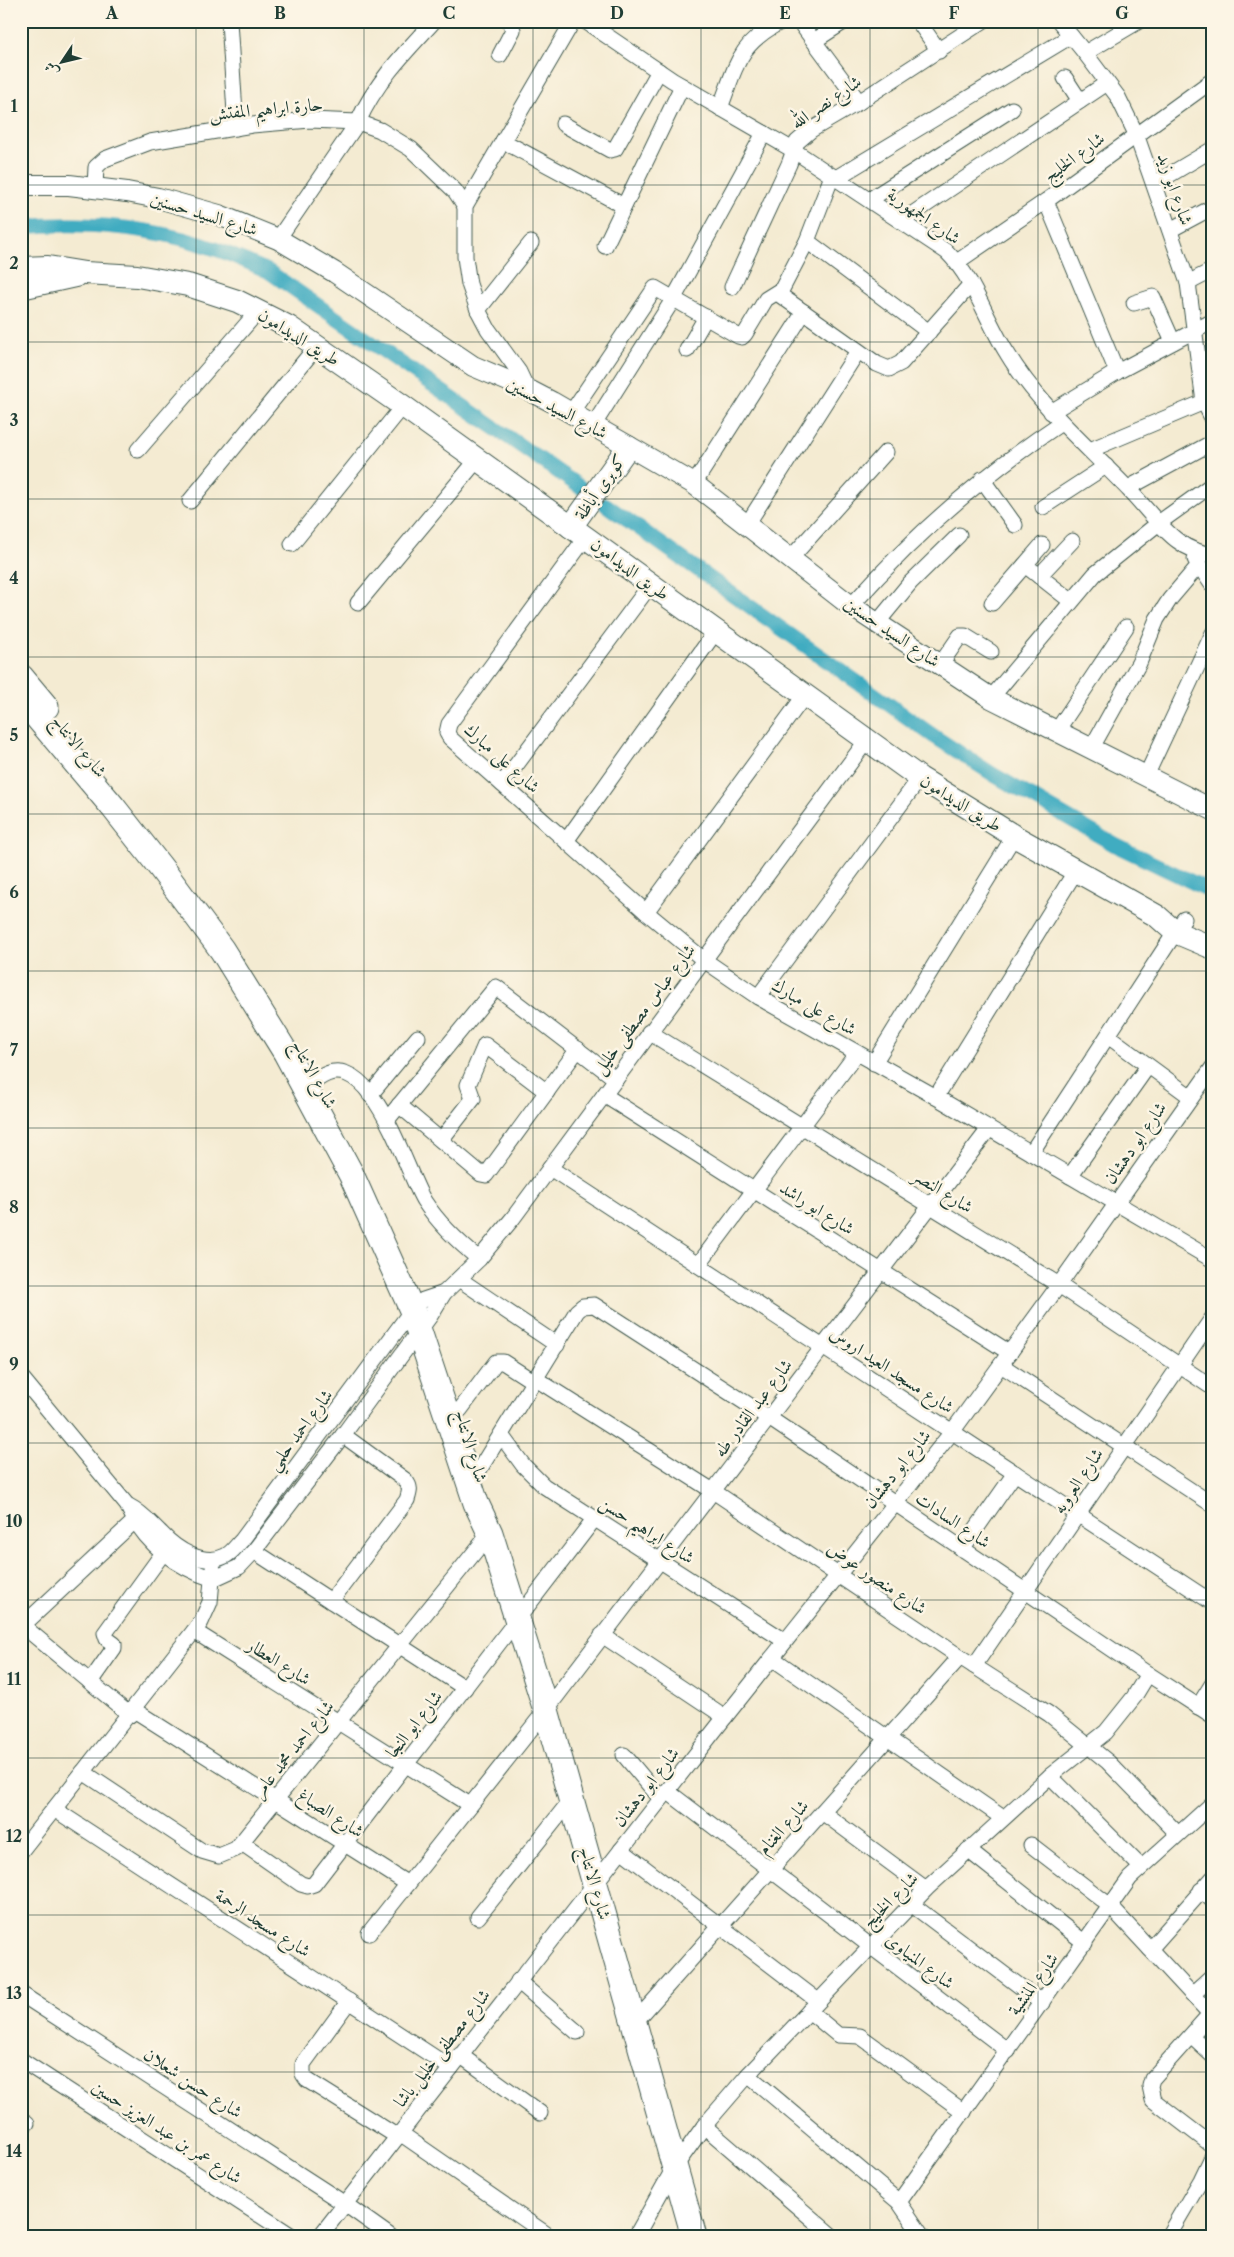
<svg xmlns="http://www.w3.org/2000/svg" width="1234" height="2257" viewBox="0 0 1234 2257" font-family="'Libre Caslon Text',Amiri,serif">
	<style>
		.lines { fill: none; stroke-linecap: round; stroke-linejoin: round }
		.canal { stroke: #41acc1; stroke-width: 15 }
		.minor-casing { stroke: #3f574c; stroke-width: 17 }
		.tertiary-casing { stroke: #3f574c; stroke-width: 22 }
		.secondary-casing { stroke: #3f574c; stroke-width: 24 }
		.primary-casing { stroke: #3f574c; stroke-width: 27 }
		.minor { stroke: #fff; stroke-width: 15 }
		.tertiary { stroke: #fff; stroke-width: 20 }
		.secondary { stroke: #fff; stroke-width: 22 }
		.primary { stroke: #fff; stroke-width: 25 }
		.grid { fill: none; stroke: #1f3d34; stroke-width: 1; stroke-opacity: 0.55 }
		.labels { text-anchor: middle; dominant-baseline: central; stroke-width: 5; stroke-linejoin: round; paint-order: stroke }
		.street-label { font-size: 18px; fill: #1f3d34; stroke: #fcf5e5 }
		.neatline { fill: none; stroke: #1f3d34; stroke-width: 2 }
		.grid-label { font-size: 16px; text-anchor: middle; font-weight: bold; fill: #1f3d34 }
	</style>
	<rect width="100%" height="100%" fill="#fcf5e5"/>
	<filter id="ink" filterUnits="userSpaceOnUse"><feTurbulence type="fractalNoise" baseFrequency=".02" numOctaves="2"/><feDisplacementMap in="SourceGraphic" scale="10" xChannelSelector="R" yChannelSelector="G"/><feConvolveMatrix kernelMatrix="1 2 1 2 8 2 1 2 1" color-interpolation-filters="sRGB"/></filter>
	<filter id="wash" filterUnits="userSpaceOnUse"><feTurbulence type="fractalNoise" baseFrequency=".0096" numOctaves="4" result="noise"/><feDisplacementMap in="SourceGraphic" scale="20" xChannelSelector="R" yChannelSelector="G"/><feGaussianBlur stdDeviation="1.12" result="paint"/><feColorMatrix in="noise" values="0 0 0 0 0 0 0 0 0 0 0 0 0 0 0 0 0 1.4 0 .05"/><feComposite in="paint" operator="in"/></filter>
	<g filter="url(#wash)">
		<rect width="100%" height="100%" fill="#f4ebd2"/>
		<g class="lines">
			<g class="canal">
				<path d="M21,227c67,-6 134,0 197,23 17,6 33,14 50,21l312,216"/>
				<path d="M606,505l329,232 59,38 121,70 98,47"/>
			</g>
		</g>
	</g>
	<g filter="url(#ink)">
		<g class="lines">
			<defs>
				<g id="minor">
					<path d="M229,21l7,107"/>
					<path d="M585,21l87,59 121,70 154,102c28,28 39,68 60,101 32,53 79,92 121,136 16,16 32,39 50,52 10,8 22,12 35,14"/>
					<path d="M799,21l60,81"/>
					<path d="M918,21l21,30"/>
					<path d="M1059,21l26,32 33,44 18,37 52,149 16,119 9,18"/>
					<path d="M814,41l31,-20"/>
					<path d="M1085,53l54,-32"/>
					<path d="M500,55l13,-25 -3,-9"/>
					<path d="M1065,78l15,23"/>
					<path d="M720,108c17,-44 18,-64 62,-87"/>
					<path d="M563,124l47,26 5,-1 44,-78"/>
					<path d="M503,141l121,65"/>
					<path d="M836,178l235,-142"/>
					<path d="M1154,184l59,-35"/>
					<path d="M95,187l1,-20 9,-8 45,-17 102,-17 58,-5 48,2 22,8 31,19 44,42 10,15"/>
					<path d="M869,200l143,-91"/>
					<path d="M1046,201l71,171"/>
					<path d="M902,221l205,-138"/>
					<path d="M1170,230l43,-23"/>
					<path d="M278,239l80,-117c17,-39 47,-70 76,-101"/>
					<path d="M807,241l122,91"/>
					<path d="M605,246l77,-160"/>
					<path d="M957,262l89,-61 167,-121"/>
					<path d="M1188,283l25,-13"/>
					<path d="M732,287l57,-123 8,-22 14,-12 48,-28 124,-81"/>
					<path d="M777,293l100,71 12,5 12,-6 70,-79"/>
					<path d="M1134,303l19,-6 20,45"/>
					<path d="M478,310l53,-67"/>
					<path d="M687,350l19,-33"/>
					<path d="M527,389l-8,-17 -31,-43 -10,-19 -9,-26 -4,-27v-51l108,-185"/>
					<path d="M1051,412l66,-40 96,-51"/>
					<path d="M571,413l84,-125 83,48 4,1 3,-3 21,-35 16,-10 25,-48 25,-65"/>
					<path d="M593,426l81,-128 90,-165"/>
					<path d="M138,450l121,-140"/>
					<path d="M1090,450l121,-51"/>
					<path d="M982,479l33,46"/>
					<path d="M694,484l110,-172"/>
					<path d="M1128,488l85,-46"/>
					<path d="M190,501l127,-155"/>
					<path d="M1043,507l63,-41"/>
					<path d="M746,526l112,-175"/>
					<path d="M586,537l-137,187 -2,9 3,5 196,174 58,48 54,37 178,100 277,163"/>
					<path d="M292,544l111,-138"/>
					<path d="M790,559l96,-107"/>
					<path d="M1195,559l18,27"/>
					<path d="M1025,565l46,36"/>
					<path d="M1039,576l33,-35"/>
					<path d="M358,603l119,-143"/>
					<path d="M992,603l50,-58"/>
					<path d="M851,606c64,-72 130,-130 210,-183"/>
					<path d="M877,623l33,-40 49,-48"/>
					<path d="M940,665l20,-29h5l26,16"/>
					<path d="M991,698l104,-124 65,-52 53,-38"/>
					<path d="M1056,732l70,-105"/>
					<path d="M1091,749l48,-86 18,-44 13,-20 29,-34"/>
					<path d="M1146,776l67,-143"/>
					<path d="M502,784l149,-200"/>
					<path d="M566,841l150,-210"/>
					<path d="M646,912l159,-217"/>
					<path d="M758,997l162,-219"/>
					<path d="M649,1032l410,253 154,103"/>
					<path d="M1108,1036l83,61"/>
					<path d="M874,1063l140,-227"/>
					<path d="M318,1079c52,-39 88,94 106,122 15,23 34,41 55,58"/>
					<path d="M370,1095l48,-58"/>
					<path d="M604,1095l406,258"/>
					<path d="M936,1097l139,-225"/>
					<path d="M399,1105l82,69 5,1 92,-126"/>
					<path d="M387,1120l109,-133 120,92"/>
					<path d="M441,1140l32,-41 -5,-14 17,-40 62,47"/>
					<path d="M1031,1153l153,-234"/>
					<path d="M550,1168l663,435"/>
					<path d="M1070,1176l78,-110"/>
					<path d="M698,1265l159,-212"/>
					<path d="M459,1279l98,66"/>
					<path d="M1001,1365l212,140"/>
					<path d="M21,1377l106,128c17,38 47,61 86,74l26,-12 15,-16 89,-116 87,-119 14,-23 35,-34 34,-41 354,-478"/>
					<path d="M536,1379l177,112 247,166 89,57 59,48 69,71"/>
					<path d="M460,1410l36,-48h7l31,20"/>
					<path d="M501,1435l22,30 21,21 241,155"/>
					<path d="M479,1470l98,-159 6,-5 11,-1 175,113 379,256 65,42"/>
					<path d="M129,1506c14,7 22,18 33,28 14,15 41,33 63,22 7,-3 11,-10 17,-16l170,-230 11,-10 21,-7"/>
					<path d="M962,1549l53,-76"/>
					<path d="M254,1551l211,137"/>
					<path d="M331,1601l76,-101c3,-9 4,-13 -2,-20l-62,-45"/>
					<path d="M23,1626l107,89"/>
					<path d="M21,1627l120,-112"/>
					<path d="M194,1631l276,174"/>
					<path d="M602,1635l123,82"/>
					<path d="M772,1658l231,160"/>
					<path d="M974,1666l239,-349"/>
					<path d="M90,1682l24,-34v-4l-7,-5 -2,-6 58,-80"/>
					<path d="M1198,1707l15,-24"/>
					<path d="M134,1710l274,174"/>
					<path d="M624,1755l37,44"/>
					<path d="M83,1772l119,79 17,5 17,-7 254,-316"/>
					<path d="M1050,1776l90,90"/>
					<path d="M667,1791l341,260"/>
					<path d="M54,1809l397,259"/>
					<path d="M822,1812l104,77"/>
					<path d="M242,1843l59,41 7,2 6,-2 281,-366"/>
					<path d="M1031,1845l79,61 103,111"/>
					<path d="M621,1850l197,151"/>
					<path d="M968,1850l117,93"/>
					<path d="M21,1851l180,-229 9,-20 3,-33"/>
					<path d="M1201,1890l12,11"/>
					<path d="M911,1904l131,99"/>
					<path d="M478,1917l93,-117"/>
					<path d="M369,1933l177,-223 443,-581"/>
					<path d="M1150,1949l63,-71"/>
					<path d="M518,1981l59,51"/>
					<path d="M21,1994l324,210 45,32"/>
					<path d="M1192,1995l21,-19"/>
					<path d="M349,2001l-46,63v10l4,6 91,57"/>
					<path d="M809,2011l29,24 22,1 104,76"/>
					<path d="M1210,2014l-58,65 -2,7 3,14 60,46"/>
					<path d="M635,2022l325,-365"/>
					<path d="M1191,2036l22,20"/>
					<path d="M460,2055l80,58"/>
					<path d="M21,2060l271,176"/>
					<path d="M748,2075l151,127 23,34"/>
					<path d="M21,2119l6,4"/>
					<path d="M704,2126l128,110"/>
					<path d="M400,2133l149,103"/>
					<path d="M899,2202l231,-324 83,-75"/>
					<path d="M320,2236l405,-519 227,-285 107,-147 154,-218"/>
					<path d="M636,2236l38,-68 30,-42 44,-51 178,-186 124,-113 56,-44 28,-35 14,-23"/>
					<path d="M1168,2236l33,-56 12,-25"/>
				</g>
				<path id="tertiary" d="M21,185h48l58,7 31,6 61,17 59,24 56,33 139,94 54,23 25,13 142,82 157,122 140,92 222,112"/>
				<g id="secondary">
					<path d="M21,268l27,-1 37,6 52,3 51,9 49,16 52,26 114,79 517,372 94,58 143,80 18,16 38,16"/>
					<path d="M21,288l54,-12"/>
					<path d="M571,527l57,-80"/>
				</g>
				<g id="primary">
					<path d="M21,677l25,30"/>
					<path d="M21,698l92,109 48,61 61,82 64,103 65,121 61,136 64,193 14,30 56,177 148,526"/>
				</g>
			</defs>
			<use href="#minor" class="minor-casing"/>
			<use href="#tertiary" class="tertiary-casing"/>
			<use href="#secondary" class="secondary-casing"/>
			<use href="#primary" class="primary-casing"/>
			<use href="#minor" class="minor"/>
			<use href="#tertiary" class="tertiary"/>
			<use href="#secondary" class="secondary"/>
			<use href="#primary" class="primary"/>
		</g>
	</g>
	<path class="grid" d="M196,21v2215M364,21v2215M533,21v2215M701,21v2215M870,21v2215M1038,21v2215M21,185h1192M21,342h1192M21,499h1192M21,657h1192M21,814h1192M21,971h1192M21,1128h1192M21,1286h1192M21,1443h1192M21,1600h1192M21,1758h1192M21,1915h1192M21,2072h1192"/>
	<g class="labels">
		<g class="street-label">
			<text transform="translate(826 102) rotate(-34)">شارع نصر الله</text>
			<text transform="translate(266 109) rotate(-5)">حارة ابراهيم المفتش</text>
			<text transform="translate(1074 157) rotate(-36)">شارع الخليج</text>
			<text transform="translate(1175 189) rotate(71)">شارع ابو زيد</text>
			<text transform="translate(204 214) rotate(17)">شارع السيد حسنين</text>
			<text transform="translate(924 216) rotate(35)">شارع الجمهورية</text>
			<text transform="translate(299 337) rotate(32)">طريق الديدامون</text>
			<text transform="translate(557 408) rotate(28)">شارع السيد حسنين</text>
			<text transform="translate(600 487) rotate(-55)">كوبرى أباظة</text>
			<text transform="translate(630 569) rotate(36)">طريق الديدامون</text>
			<text transform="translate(892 632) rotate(34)">شارع السيد حسنين</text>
			<text transform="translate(79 746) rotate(50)">شارع الانتاج</text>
			<text transform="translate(502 758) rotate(42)">شارع على مبارك</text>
			<text transform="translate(961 803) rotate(32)">طريق الديدامون</text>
			<text transform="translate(814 1007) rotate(30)">شارع على مبارك</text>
			<text transform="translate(644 1009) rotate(-53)">شارع عباس مصطفى خليل</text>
			<text transform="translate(314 1074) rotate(61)">شارع الانتاج</text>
			<text transform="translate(1135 1143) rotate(-55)">شارع ابو دهشان</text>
			<text transform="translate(943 1191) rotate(32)">شارع النصر</text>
			<text transform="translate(817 1208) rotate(32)">شارع ابو راشد</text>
			<text transform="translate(892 1370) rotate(33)">شارع مسجد العيد اروس</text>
			<text transform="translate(753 1408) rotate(-53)">شارع عبد القادر طه</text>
			<text transform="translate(300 1430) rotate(-53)">شارع احمد حلمي</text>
			<text transform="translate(471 1446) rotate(73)">شارع الانتاج</text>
			<text transform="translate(897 1469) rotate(-51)">شارع ابو دهشان</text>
			<text transform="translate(1078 1481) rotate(-56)">شارع العروبه</text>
			<text transform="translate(953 1520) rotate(34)">شارع السادات</text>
			<text transform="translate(647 1530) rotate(33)">شارع ابراهيم حسن</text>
			<text transform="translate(877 1578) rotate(34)">شارع منصور عوض</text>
			<text transform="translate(279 1662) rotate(32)">شارع العطار</text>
			<text transform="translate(414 1724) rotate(-52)">شارع ابو النجا</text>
			<text transform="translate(293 1749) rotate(-51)">شارع احمد محمد عامر</text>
			<text transform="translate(646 1787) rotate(-52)">شارع ابو دهشان</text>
			<text transform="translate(331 1813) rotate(33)">شارع الصباغ</text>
			<text transform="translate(783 1827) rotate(-48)">شارع الغنام</text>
			<text transform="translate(595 1883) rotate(74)">شارع الانتاج</text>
			<text transform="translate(890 1900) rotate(-45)">شارع الخليج</text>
			<text transform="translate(263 1923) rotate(33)">شارع مسجد الرحمة</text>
			<text transform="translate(920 1961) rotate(37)">شارع المنياوى</text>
			<text transform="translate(1033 1984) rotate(-54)">شارع المنشية</text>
			<text transform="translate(442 2048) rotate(-52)">شارع مصطفى خليل باشا</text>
			<text transform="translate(193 2083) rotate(33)">شارع حسن شعلان</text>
			<text transform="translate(167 2132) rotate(33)">شارع عمر بن عبد العزيز حسين</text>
		</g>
	</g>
	<rect width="1234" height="2257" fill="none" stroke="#fcf5e5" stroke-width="55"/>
	<g transform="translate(62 62) rotate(235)" stroke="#fcf5e5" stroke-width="4" paint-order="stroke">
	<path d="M0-4L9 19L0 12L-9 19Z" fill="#1f3d34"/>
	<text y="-8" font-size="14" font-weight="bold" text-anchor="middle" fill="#1f3d34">ش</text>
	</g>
	<rect x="28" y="28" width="1178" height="2202" class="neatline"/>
	<g class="grid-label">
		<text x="112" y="19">A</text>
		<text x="280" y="19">B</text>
		<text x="449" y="19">C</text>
		<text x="617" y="19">D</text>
		<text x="785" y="19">E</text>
		<text x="954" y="19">F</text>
		<text x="1122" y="19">G</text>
		<text x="14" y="112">1</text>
		<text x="14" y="269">2</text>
		<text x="14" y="426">3</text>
		<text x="14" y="584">4</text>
		<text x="14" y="741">5</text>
		<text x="14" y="898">6</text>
		<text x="14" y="1056">7</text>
		<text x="14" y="1213">8</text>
		<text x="14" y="1370">9</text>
		<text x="14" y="1527">10</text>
		<text x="14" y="1685">11</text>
		<text x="14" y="1842">12</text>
		<text x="14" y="1999">13</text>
		<text x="14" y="2157">14</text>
	</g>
</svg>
